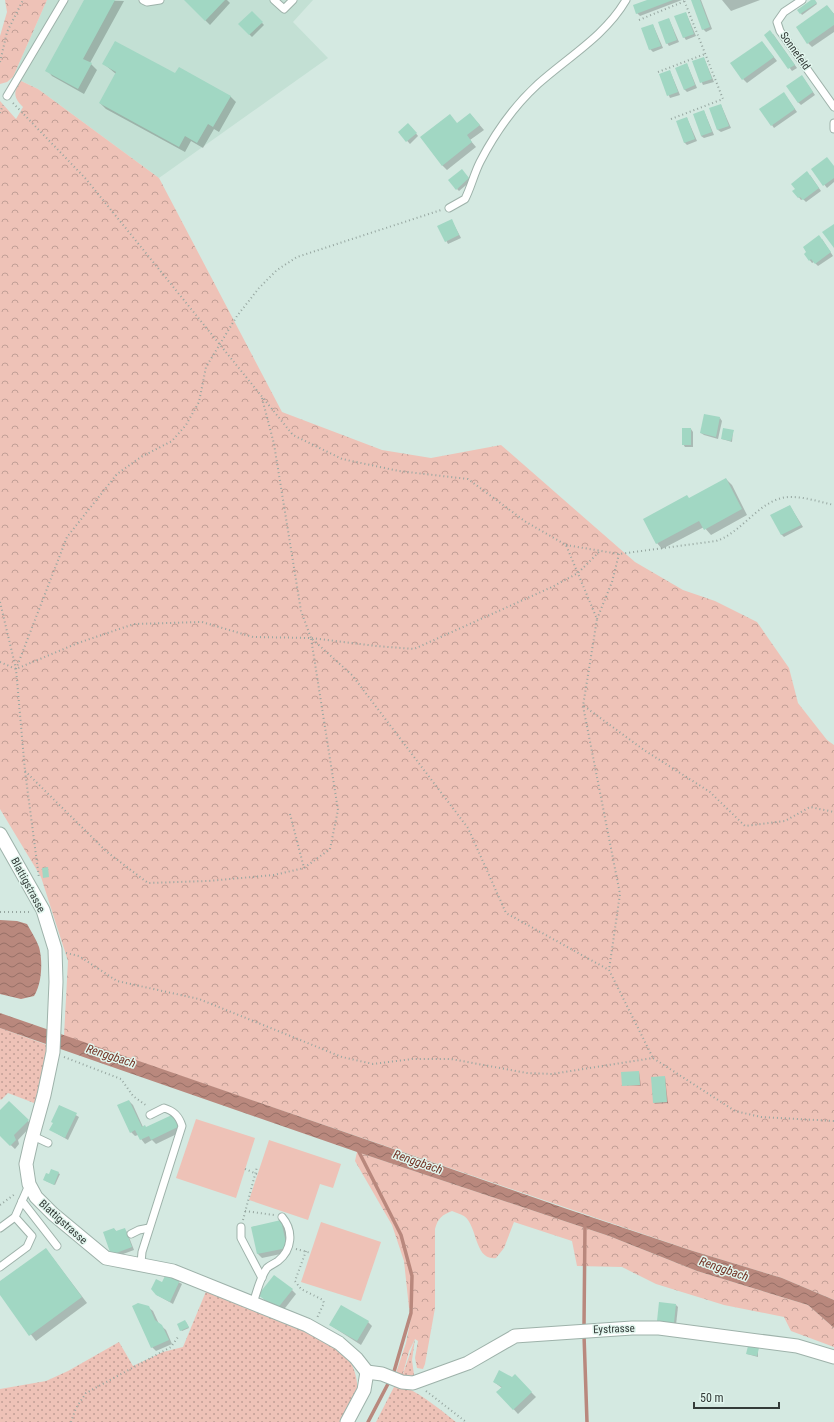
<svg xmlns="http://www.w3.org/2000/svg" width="834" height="1422" viewBox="0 0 834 1422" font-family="'Roboto Condensed',sans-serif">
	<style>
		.built { fill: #c3e0d4 }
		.grass { fill: url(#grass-dots) }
		.forest { fill: url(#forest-crowns) }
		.park { fill: #eec2b7 }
		.water { fill: url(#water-waves) }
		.shadow { fill: #0003 }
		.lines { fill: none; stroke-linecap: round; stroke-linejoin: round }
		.stream { stroke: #b9887d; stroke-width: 3.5 }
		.building { fill: #a1d7c3 }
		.lane-casing { stroke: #9eb2aa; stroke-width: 9 }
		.street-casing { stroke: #9eb2aa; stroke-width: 15 }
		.path { stroke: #96a6a0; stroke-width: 2; stroke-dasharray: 1 3; stroke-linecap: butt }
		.lane { stroke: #fff; stroke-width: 7 }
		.street { stroke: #fff; stroke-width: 13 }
		.labels { text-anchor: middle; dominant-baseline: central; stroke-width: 3; stroke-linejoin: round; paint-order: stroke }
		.street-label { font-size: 11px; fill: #333b38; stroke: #e2f6ee }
		.water-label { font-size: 12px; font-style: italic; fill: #733426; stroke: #e2f6ee }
	</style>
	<defs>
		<pattern id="grass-dots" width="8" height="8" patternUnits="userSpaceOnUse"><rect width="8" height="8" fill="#eec2b7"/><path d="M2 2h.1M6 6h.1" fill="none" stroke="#c19f96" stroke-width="1.8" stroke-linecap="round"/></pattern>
		<pattern id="forest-crowns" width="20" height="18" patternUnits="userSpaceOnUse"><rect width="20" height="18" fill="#eec2b7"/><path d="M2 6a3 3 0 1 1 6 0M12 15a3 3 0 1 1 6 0" fill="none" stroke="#c19f96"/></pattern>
		<pattern id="water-waves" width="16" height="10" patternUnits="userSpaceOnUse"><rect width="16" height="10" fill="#b9887d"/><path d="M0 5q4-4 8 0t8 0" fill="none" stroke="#977067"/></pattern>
	</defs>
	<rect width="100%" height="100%" fill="#d4e9e1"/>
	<path class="built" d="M47,0h266l-20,22 35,36 -169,120 -121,-89 -25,-12z"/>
	<g class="grass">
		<path d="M0,1028l47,17 -9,53 -4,5 -26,-10 -7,7 -1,-1z"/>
		<path d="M207,1289c36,15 115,41 140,69 6,6 9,16 10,25 1,13 -9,27 -16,39h-341v-33l46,-8 22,-10 51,-29 14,24 30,-14 20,-5z"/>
		<path d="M415,1339l-3,21 2,15 -2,3 -10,-1z"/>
		<path d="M396,1383c23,9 41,24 60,39h-80z"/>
	</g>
	<g class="forest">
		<path d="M5,0h42l-34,77 -6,5 -7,2v-48l7,-24z"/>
		<path d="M19,80l19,9 121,89 123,234 100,38 49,8 70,-13 134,117 48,28 32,11 42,21 32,46 9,35 29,37 7,5v555l-52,-22 -89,-27 -629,-215 4,-75 -27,-84 -41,-68v-708l16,18 7,-12c-10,-10 -9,-14 -4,-27z"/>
		<path d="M357,1152l252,84 88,35 111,34 26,23v19l-43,-16 -7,-14 -60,-12 -68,-21 -34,-17 -45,-1 -5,-25 -58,-19 -10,26 -8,10c-22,3 -18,-32 -32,-42 -3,-2 -8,-3 -12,-5 -10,4 -14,7 -17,18v79l-10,56 -2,5 -6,-1 -2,-10 3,-17 -3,-2 -6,12 -7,26 -6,-4 10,-30 7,-35h-4l-5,-47 -12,-36 -37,-64z"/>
	</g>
	<g class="park">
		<path d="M196,1119l59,19 -19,60 -60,-20z"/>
		<path d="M269,1140l72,24 -8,24 -13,-4 -12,36 -59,-20z"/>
		<path d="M321,1222l60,20 -20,59 -60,-19z"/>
	</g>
	<g class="water">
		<path d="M0,920l17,1 10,3c4,7 9,15 12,23 4,14 3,37 -5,49l-13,3 -21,-5z"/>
		<path d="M0,1013l567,196 126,42 89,27 52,22v28l-26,-23 -111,-34 -88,-35 -252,-84 -357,-124z"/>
	</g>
	<g class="shadow">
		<path d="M85,0l39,1 -34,62 7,7 -13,24 -32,-18 -5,-6z"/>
		<path d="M185,0h42l3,3 -20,22z"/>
		<path d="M650,0h32l-42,16 -3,-3z"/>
		<path d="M692,0h9l11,29 -6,3 -3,-3z"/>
		<path d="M722,0h38l-29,11z"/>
		<path d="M814,0l3,4 -15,11 -3,-5z"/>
		<path d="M827,6l7,8v18l-22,15 -4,-4z"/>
		<path d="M252,12l12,13 -12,12 -13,-13z"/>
		<path d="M686,13l10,23 -10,4 -2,-3z"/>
		<path d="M669,19l10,23 -10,4 -2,-3z"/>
		<path d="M653,25l10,23 -10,4 -3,-3z"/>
		<path d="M773,34l24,34 -5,3 -27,-36z"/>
		<path d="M762,42l15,19 -30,22 -4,-4z"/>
		<path d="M704,58l10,24 -11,3 -10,-23z"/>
		<path d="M104,64l71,11 55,21 6,6 -17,30 -5,-3 -11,19 -12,-7 -6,11 -79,-43 -6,-6 16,-29z"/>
		<path d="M687,64l10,24 -10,4 -3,-3z"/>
		<path d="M670,71l10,24 -10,3 -10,-23z"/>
		<path d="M804,79l11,16 -14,10 -3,-3z"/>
		<path d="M786,96l11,16 -23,16 -13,-19z"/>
		<path d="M721,105l10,23 -10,4 -3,-2z"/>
		<path d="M704,111l10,24 -10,3 -3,-2z"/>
		<path d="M470,114l14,16 -14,10 6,7 -29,23 -5,-5 16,-41z"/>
		<path d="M687,118l10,23 -10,4 -3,-3z"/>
		<path d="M411,127l7,9 -8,8 -11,-12z"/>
		<path d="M834,167v15l-7,6 -15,-19z"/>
		<path d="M464,173l7,8 -12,10 -2,-2z"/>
		<path d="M810,175l11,16 -15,11 -3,-3 -2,1 -7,-9z"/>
		<path d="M452,221l9,17 -13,6 -9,-17z"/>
		<path d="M822,239l11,17 -15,10 -4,-4 -2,1 -7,-9z"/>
		<path d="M720,418l2,3 -4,18 -14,-4 -3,-2z"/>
		<path d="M691,429l2,3v15h-8l-2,-3z"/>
		<path d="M733,431l-1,11 -10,-3z"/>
		<path d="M726,479l6,6 15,30 -36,20 -7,-8 -42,22 -5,-6 32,-44z"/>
		<path d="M790,506l13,21 -19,10 -3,-3z"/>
		<path d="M639,1072l2,14 -18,-1z"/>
		<path d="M665,1077l3,26 -13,1 -1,-1z"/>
		<path d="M129,1101l4,4 10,22 4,1 27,-13 9,16 -27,13 -4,-4 -7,4 -7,-9 -3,1 -4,-4z"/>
		<path d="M9,1102l23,23 -14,15 1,4 -4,5 -15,-14v-23z"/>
		<path d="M60,1106l19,11 -11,23 -17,-10z"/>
		<path d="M52,1170l8,4 -5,11 -9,-4z"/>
		<path d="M281,1222l4,4 5,26 -28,6 -4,-4 -6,-27z"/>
		<path d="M114,1229l3,3 7,-3 3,3 7,18 -19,7z"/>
		<path d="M46,1249l41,54 -51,38 -36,-47v-11z"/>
		<path d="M166,1275l16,9 -9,20 -16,-9z"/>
		<path d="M292,1290l4,4 -14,18 -18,-13z"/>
		<path d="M676,1305l2,2 -2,18 -16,-2 -2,-2z"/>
		<path d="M148,1307l5,4 6,13 7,6 6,14 -16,7 -4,-4z"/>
		<path d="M186,1322l3,6 -7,3 -1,-1z"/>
		<path d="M368,1322l4,4 -11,19 -31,-20z"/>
		<path d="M758,1349v8l-11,-3z"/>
		<path d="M515,1376l21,21 -18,17 -20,-22 4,-4 -8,-6 19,-4z"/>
	</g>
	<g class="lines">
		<g class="stream">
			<path d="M358,1150l43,85 11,41 -1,37 -18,62"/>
			<path d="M584,1327l1,-103"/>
			<path d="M584,1335l3,87"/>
			<path d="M368,1422l22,-42"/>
		</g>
	</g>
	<g class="building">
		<path d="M84,0h31l-32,59 9,4 -14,26 -33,-18z"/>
		<path d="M184,0h41l-20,21z"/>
		<path d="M647,0h26l-37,14 -3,-9z"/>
		<path d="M691,0h9l10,27 -8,3z"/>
		<path d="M811,0h4l2,3 -17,11 -3,-4z"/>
		<path d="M827,5l7,9v11l-27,19 -11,-17z"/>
		<path d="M252,11l11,11 -14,13 -11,-11z"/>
		<path d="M686,12l8,22 -11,4 -9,-22z"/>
		<path d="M669,18l8,22 -11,4 -8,-22z"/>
		<path d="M653,24l8,22 -12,4 -8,-22z"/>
		<path d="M770,30l25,35 -7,4 -24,-34z"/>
		<path d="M115,41l60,32 4,-6 52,29 -18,31 -5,-3 -11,19 -12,-7 -6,11 -80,-44 17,-31 -14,-8z"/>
		<path d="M762,41l12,16 -32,23 -12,-17z"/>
		<path d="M704,57l8,22 -12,4 -8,-22z"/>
		<path d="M687,63l8,22 -11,5 -9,-22z"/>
		<path d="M670,70l8,22 -11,4 -8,-22z"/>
		<path d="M802,75l11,17 -15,11 -12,-17z"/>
		<path d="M784,92l11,17 -24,17 -12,-17z"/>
		<path d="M721,104l8,22 -12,4 -8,-22z"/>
		<path d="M704,110l8,22 -11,4 -8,-22z"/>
		<path d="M470,113l10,12 -13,10 5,7 -30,24 -22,-29 30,-23 7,9z"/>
		<path d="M687,117l8,22 -11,4 -8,-22z"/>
		<path d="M408,123l9,10 -11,9 -8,-10z"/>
		<path d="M827,157l7,9v12l-11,8 -12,-17z"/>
		<path d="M462,169l7,9 -13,12 -8,-10z"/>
		<path d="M807,171l12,17 -16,12 -3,-3 -2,1 -6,-7 3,-2 -4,-5z"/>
		<path d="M452,219l7,16 -14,7 -8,-16z"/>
		<path d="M834,224v24l-12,-16z"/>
		<path d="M819,235l12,17 -16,12 -4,-5 -2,2 -5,-7 2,-2 -3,-5z"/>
		<path d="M704,414l16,3 -4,20 -16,-4z"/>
		<rect x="682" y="428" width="9" height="17"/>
		<path d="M723,428l11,2 -3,11 -10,-2z"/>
		<path d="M726,478l16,31 -38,21 -5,-9 -43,23 -13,-25 44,-24 2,3z"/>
		<path d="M790,505l11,20 -20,10 -11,-20z"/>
		<path d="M48,867l1,10 -6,1 -1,-10z"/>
		<path d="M639,1071l1,14 -18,1 -1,-14z"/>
		<path d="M665,1076l2,26 -14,1 -2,-26z"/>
		<path d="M129,1100l13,27 3,-2 1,2 28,-13 6,12 -29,14 -2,-4 -9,4 -5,-10 -5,3 -13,-28z"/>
		<path d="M9,1101l20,19 -15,15 2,5 -6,6 -10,-10v-26z"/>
		<path d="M59,1105l18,8 -12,25 -16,-8 4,-7 -2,-1z"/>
		<path d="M51,1169l8,3 -5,13 -11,-5 3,-7 3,1z"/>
		<path d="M281,1220l6,28 -30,6 -6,-27z"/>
		<path d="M114,1228l2,3 9,-3 7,19 -21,8 -8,-23z"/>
		<path d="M46,1248l36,49 -53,39 -29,-41v-14z"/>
		<path d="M166,1274l14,6 -10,22 -14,-7 -5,-6 5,-10 6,3z"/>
		<path d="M274,1275l19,14 -16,20 -19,-14z"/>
		<path d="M659,1302l17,2 -2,19 -17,-2z"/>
		<path d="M138,1303l11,3 6,14 7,5 7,15 -18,8 -19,-42z"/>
		<path d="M341,1305l28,16 -12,20 -28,-16z"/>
		<path d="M185,1320l4,7 -9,4 -3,-7z"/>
		<path d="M748,1346l11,2 -2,8 -11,-2z"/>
		<path d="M499,1370l13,7 3,-3 17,18 -19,18 -17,-18 6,-5 -9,-5z"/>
	</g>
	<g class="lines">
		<defs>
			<g id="lane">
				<path d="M143,0l4,2 13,-2"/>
				<path d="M274,0l10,9 9,-9"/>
				<path d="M802,0l-18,12 -7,10 3,9 54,76"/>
				<path d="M7,96l57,-96"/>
				<path d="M834,123v6"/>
				<path d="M449,208l16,-9c6,-12 9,-25 15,-37 15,-29 34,-56 58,-78 30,-27 67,-48 88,-84"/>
				<path d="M33,1136l15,7"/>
				<path d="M22,1201l35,45"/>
				<path d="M241,1227v11l21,40"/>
				<path d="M0,1228l15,-11 14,-32"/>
				<path d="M131,1234l8,-4 10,-2"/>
				<path d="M141,1263l1,-11 40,-126c-3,-10 -8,-15 -18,-18l-14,7"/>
				<path d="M0,1267l27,-20 5,-11 -17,-19"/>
				<path d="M253,1303c4,-11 7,-26 14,-35 3,-3 7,-4 11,-7 14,-11 16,-30 4,-44"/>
			</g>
			<g id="street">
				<path d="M0,834l43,76 12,39 1,33 -3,70 -9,43 -13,47 -5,22 3,20 7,13 17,17 53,44 67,13 134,54 32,18 17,15 11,14"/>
				<path d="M367,1372l15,2 20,8 11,1 55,-20 47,-27 117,-8h27l138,18 37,11"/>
				<path d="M347,1422l17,-32 3,-18"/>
			</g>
		</defs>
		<use href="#lane" class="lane-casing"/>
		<use href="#street" class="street-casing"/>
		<g class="path">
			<path d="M639,20l46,-19"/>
			<path d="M0,62l7,-30 16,-32"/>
			<path d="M658,72l47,-18"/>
			<path d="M13,103l73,76 207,256 49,24 57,12 69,8 58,43 40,23 31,74 -14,87 37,188 -11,76 44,88"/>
			<path d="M0,113l3,-8"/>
			<path d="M671,119l52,-20 -39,-99"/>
			<path d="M262,398l12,46 27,167 10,27"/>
			<path d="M566,545l53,9 97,-13c28,-9 45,-45 76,-44 13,0 28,5 42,8"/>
			<path d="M0,602l16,67 9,102 14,107"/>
			<path d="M597,619l15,-37 7,-28"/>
			<path d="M0,662l16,7 62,-26 56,-19 68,-2 51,15 58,1 65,8 38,3 138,-62 26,-14 21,-21"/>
			<path d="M16,669l51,-132 50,-63 24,-17 31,-16 14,-16 13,-23 7,-35 31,-51 22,-28 18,-18 20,-13 144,-47"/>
			<path d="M584,706l60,44 66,42 35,34 40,-5 25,-14 24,5"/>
			<path d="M25,771l82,81 41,31 60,-2 66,-6 30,-7 26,-19 8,-39 -27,-172 41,37 116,153 38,85 103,57"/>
			<path d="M290,814l14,54"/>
			<path d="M0,912h30"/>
			<path d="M66,953l13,3 38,25 82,18 143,58 31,7 39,-5h39l76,14 25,1 101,-16 82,53 26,6 73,4"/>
			<path d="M64,1057l57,22 12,17 14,10"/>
			<path d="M245,1169l12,5"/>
			<path d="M0,1205l15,-11"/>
			<path d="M245,1211l29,4"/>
			<path d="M243,1220l14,-53"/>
			<path d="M296,1249l15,4"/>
			<path d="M306,1251l-11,30 6,8 22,11 1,3 -7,15"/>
			<path d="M426,1391l40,31"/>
			<path d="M71,1422l5,-14 10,-15 85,-46 7,-10"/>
		</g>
		<use href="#lane" class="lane"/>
		<use href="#street" class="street"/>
	</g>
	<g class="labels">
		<g class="street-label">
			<text transform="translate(795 51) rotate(55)">Sonnefeld</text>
			<text transform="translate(28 885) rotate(62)">Blattigstrasse</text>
			<text transform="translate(63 1222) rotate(42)">Blattigstrasse</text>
			<text transform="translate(614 1329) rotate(-2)">Eystrasse</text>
		</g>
		<g class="water-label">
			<text transform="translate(111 1056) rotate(18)">Renggbach</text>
			<text transform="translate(418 1162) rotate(19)">Renggbach</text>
			<text transform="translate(724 1269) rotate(19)">Renggbach</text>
		</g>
	</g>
	<path d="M694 1402v6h85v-6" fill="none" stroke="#333b38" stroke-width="2"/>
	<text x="700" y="1402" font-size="12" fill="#333b38" stroke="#e2f6ee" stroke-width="3" paint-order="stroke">50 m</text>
</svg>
